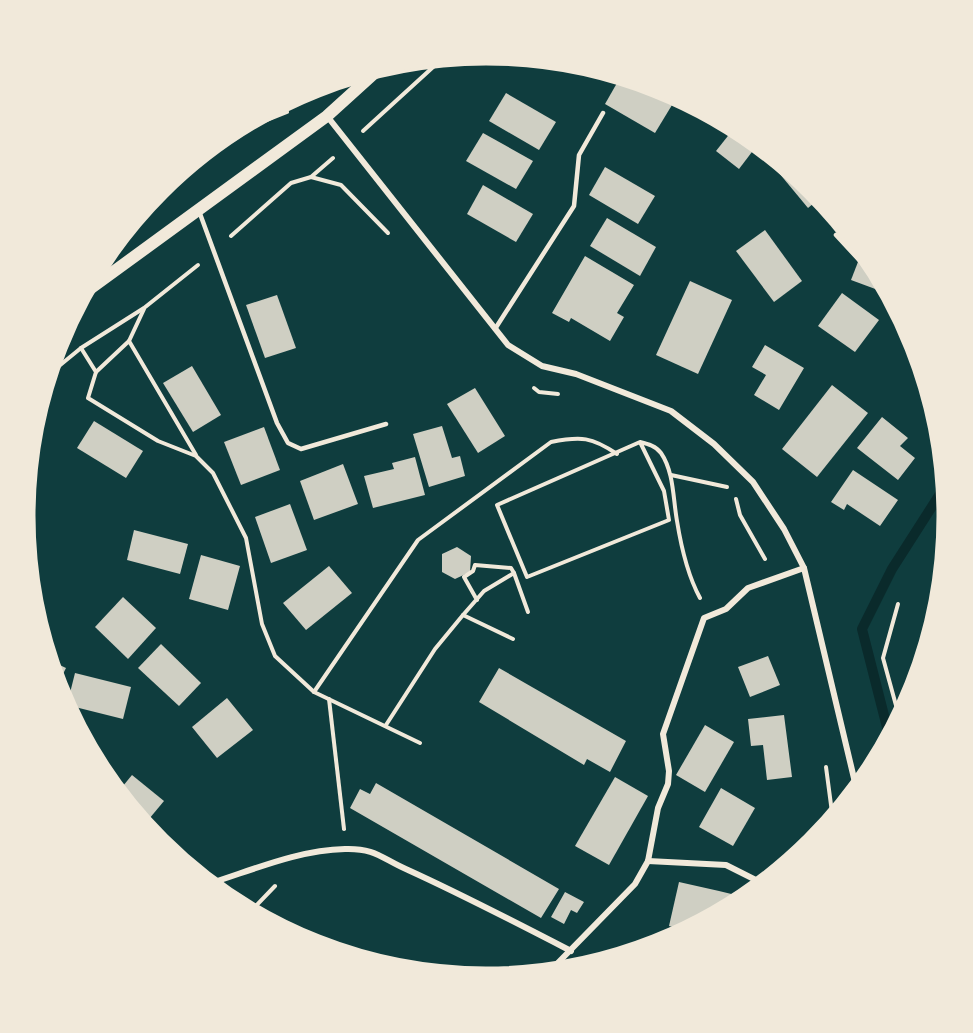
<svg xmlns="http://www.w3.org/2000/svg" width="973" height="1033" viewBox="0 0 973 1033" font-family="Helvetica,sans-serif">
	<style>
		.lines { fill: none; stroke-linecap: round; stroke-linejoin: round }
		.stream { stroke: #0a2a2b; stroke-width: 10 }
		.building { fill: #cfcfc3 }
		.path { stroke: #f1e9da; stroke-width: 4 }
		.service { stroke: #f1e9da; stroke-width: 4.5 }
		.minor { stroke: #f1e9da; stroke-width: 6 }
		.secondary { stroke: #f1e9da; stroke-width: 12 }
		.rim { fill: none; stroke: #f1e9da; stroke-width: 3 }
	</style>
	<rect width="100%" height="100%" fill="#0f3d3e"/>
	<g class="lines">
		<path class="stream" d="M890,739l-28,-110 30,-60 48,-75 5,-18"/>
	</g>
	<g class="building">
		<path d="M621,76l51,29 -17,28 -50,-29z"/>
		<path d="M506,93l50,29 -17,28 -50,-29z"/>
		<path d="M735,127l23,17 -19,25 -23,-18z"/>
		<path d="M483,133l50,28 -17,28 -50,-28z"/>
		<path d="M605,167l50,29 -17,28 -49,-29z"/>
		<path d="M786,167l34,31 -12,10 -29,-35z"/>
		<path d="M483,185l50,29 -17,28 -49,-28z"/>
		<path d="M607,218l49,29 -16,29 -50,-30z"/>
		<path d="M765,230l37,51 -28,21 -38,-51z"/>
		<path d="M863,249l19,31 -4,10 -27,-10z"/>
		<path d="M585,256l49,29 -17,28 7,4 -14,24 -39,-23 -2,4 -17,-9z"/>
		<path d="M690,281l42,19 -34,74 -42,-19z"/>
		<path d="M842,293l37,27 -24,32 -37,-26z"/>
		<path d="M277,295l19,53 -31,10 -19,-53z"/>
		<path d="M765,345l39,23 -25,42 -25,-15 12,-20 -14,-8z"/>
		<path d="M192,366l29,49 -28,17 -30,-49z"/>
		<path d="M832,385l36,28 -51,64 -35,-28z"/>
		<path d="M475,388l30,48 -27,17 -31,-49z"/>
		<path d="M882,417l26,21 -8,8 15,12 -17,22 -41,-32z"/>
		<path d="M94,421l49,30 -17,27 -49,-30z"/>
		<path d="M442,426l10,32 8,-2 5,20 -36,11 -16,-53z"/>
		<path d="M264,427l16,43 -39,15 -17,-43z"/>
		<path d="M415,457l10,38 -52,13 -9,-32 30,-7 -2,-6z"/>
		<path d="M343,464l15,40 -44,16 -14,-39z"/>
		<path d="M853,470l45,30 -18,26 -33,-22 -3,6 -13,-8z"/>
		<path d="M290,504l17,46 -36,13 -16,-46z"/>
		<path d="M134,530l54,14 -8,30 -53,-14z"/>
		<path d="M457,547l14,9 -1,16 -15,7 -13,-7v-18z"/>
		<path d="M201,555l39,11 -12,44 -39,-11z"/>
		<path d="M329,566l23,27 -46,37 -23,-27z"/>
		<path d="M123,597l33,31 -28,31 -33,-32z"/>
		<path d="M161,644l40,39 -22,23 -41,-38z"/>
		<path d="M768,656l12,29 -30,12 -12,-30z"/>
		<path d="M49,660l17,8 -9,18z"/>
		<path d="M499,668l127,73 -16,31 -23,-13 -3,6 -105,-63z"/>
		<path d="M75,673l56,14 -8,32 -56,-14z"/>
		<path d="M227,698l26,32 -36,28 -25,-31z"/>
		<path d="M784,715l8,62 -25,3 -4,-35 -12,1 -3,-27z"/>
		<path d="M705,725l29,17 -29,50 -29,-17z"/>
		<path d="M132,775l32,26 -20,24 -26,-33z"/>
		<path d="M615,777l33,19 -39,69 -34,-19z"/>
		<path d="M376,783l183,106 -18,29 -191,-110 10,-19 10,5z"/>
		<path d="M721,788l34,20 -22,38 -34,-19z"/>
		<path d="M679,882l40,9 29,7 -60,33 -19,-5z"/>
		<path d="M565,892l19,10 -7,11 -6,-3 -7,14 -13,-7z"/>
		<path d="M367,954l25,14 -1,1 -27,-9z"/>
	</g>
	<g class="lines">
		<g class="path">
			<path d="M363,131l80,-73"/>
			<path d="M311,177l30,8 47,48"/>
			<path d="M154,197l80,-64 53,-21"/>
			<path d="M231,236l60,-53 20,-6 22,-19"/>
			<path d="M129,341l15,-32"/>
			<path d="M81,348l15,24 -8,26 70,43 38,15 17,17 33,65 16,86 13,32 39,36"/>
			<path d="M96,372l33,-31 67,114"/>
			<path d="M48,375l33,-27 63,-40 54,-43"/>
			<path d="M534,388l5,4 19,2"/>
			<path d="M640,442l24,49 5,29 -142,57 -30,-72 143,-63c8,2 16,4 21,11 13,19 12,46 16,68 4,25 11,55 23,77"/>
			<path d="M671,475l56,12"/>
			<path d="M736,499l4,16 25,44"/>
			<path d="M514,573l14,39"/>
			<path d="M898,604l-15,54 17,62"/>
			<path d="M463,615l50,24"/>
			<path d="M909,697v6"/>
			<path d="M329,699l15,130"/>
			<path d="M386,725l49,-76 28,-34 21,-24 30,-18 -3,-5 -36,-3 -2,6 -9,6 13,23"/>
			<path d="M420,743l-106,-51 104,-152 133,-98c30,-6 41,-5 66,12"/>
			<path d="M826,767l7,53"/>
			<path d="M250,912l25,-26"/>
		</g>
		<g class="service">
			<path d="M199,211l78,212 11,20 13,6 85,-25"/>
			<path d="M836,235l51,55"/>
			<path d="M495,329l79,-123 5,-51 24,-42"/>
		</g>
		<g class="minor">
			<path d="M327,116l181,229 34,21 34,8 95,37 43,33 39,38 31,47 20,39 53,223"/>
			<path d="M648,861l78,4 38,19"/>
			<path d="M208,884c45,-14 90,-34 137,-35 31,-1 37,10 63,21 55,25 109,53 163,81"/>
			<path d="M548,973l87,-89 13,-23 10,-53 10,-24 1,-13 -6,-37 41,-116 22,-9 22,-21 56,-20"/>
		</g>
		<path class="secondary" d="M83,294l244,-178 53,-48"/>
	</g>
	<path d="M0 0H973V1033H0ZM34 516a452 452 0 1 1 904 0a452 452 0 1 1-904 0Z" fill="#f1e9da" fill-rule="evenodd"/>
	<path class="rim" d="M34 516a452 452 0 1 1 904 0a452 452 0 1 1-904 0Z"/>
</svg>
